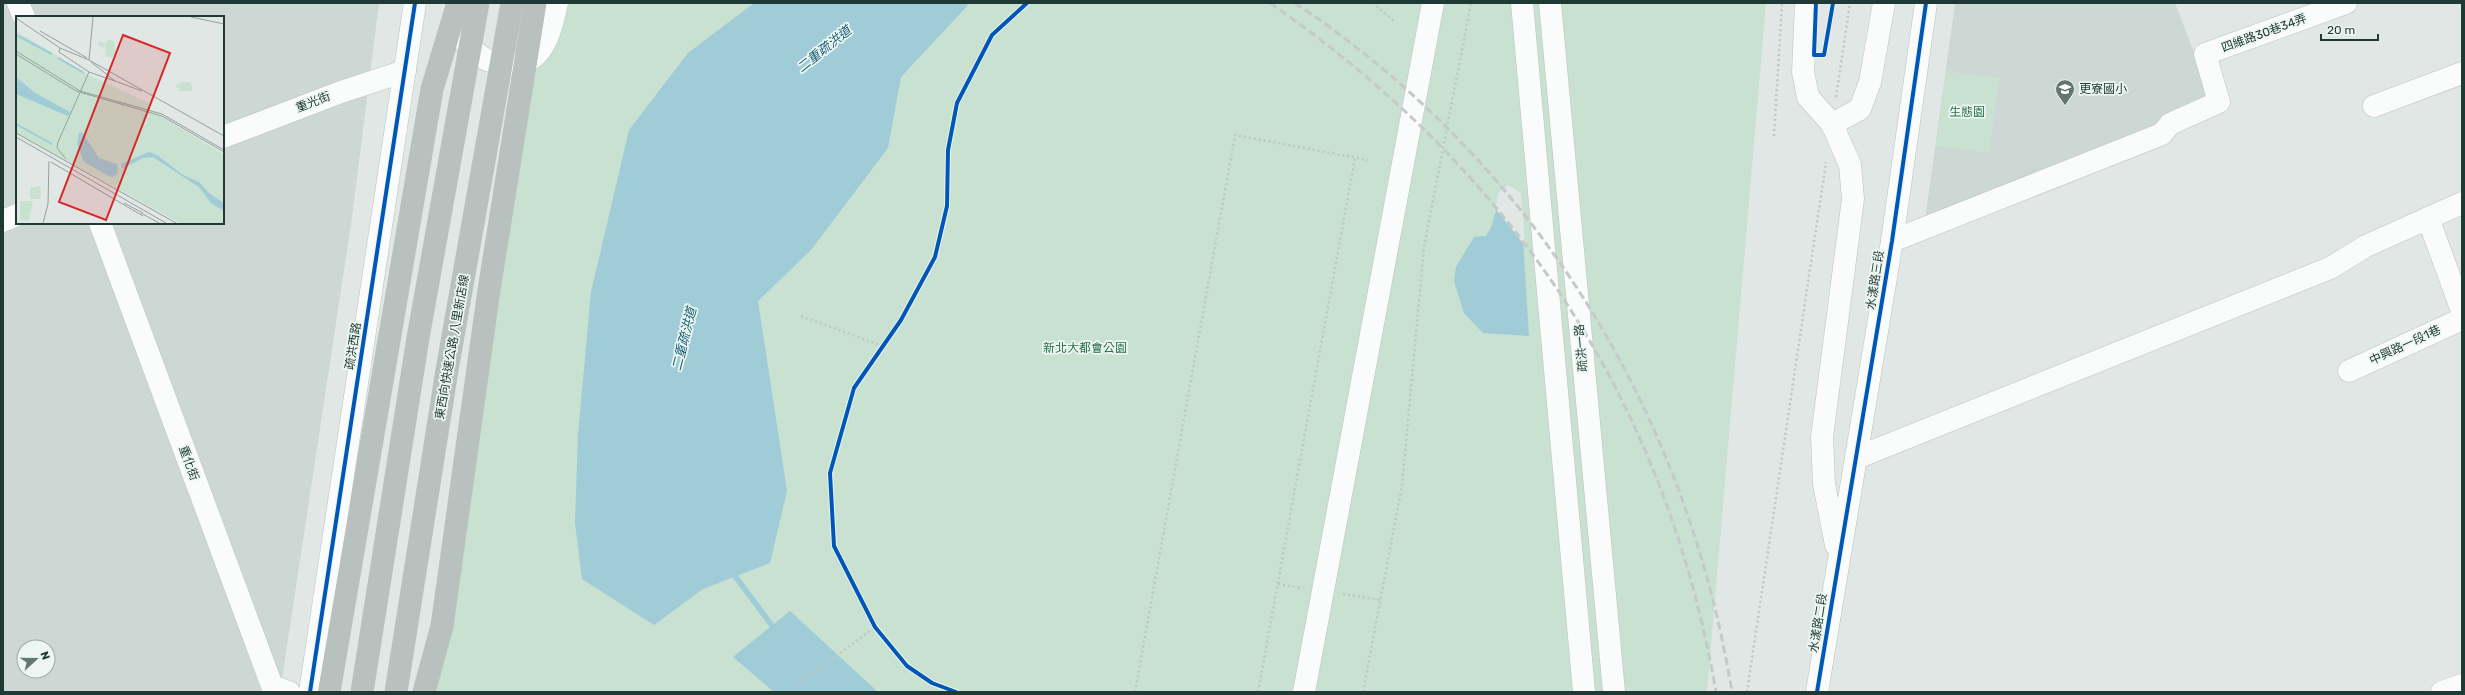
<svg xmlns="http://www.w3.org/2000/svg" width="2465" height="695" viewBox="0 0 2465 695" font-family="Rubik,'Noto Sans TC',sans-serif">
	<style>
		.built { fill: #cdd8d4; fill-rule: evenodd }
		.green { fill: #c8e1d1 }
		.water { fill: #9fccd7 }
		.pier { fill: #e0e7e4 }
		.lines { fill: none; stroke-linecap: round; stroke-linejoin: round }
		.stream { stroke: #9fccd7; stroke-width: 5.5 }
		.minor-casing { stroke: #bdc3c1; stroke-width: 23 }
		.highway-casing { stroke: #bac3c1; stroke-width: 23 }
		.path { stroke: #bfc7c6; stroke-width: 2.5; stroke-dasharray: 2 3; stroke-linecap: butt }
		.minor { stroke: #fafbfb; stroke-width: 22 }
		.highway { stroke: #b9c1bf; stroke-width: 22 }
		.rail { stroke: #c5c9c8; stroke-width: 3; stroke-dasharray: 8 4; stroke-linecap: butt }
		.highway-bridge-casing { stroke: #bac3c1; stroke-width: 23; stroke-linecap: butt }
		.highway-bridge { stroke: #b9c1bf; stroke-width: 22 }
		.cycleway-casing { stroke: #edf6f2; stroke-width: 6 }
		.cycleway { stroke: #0057b8; stroke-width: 4 }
		.labels { text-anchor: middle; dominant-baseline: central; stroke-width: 3.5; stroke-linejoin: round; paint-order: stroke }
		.street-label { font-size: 12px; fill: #1f3934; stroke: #edf6f2 }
		.poi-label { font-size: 12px; fill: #1f3934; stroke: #edf6f2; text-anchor: start }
		.park-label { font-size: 12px; fill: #287149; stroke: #edf6f2 }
		.water-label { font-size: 13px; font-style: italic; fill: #186076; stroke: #edf6f2 }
		.inset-river { fill: none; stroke: #9fccd7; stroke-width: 2 }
		.inset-road { fill: none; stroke: #93a19e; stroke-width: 1 }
		.view { fill: #d62828; fill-opacity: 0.15; stroke: #d62828; stroke-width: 2 }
		.inset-edge { fill: none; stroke: #1f3934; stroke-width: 2 }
	</style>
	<rect width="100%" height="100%" fill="#e0e7e4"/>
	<g class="built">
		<path d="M3,3h376l-28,221 -71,468h-277zM17,17h206v206h-206zM24,647h24v24h-24z"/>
		<path d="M1955,3h220l36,94 -53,34 -233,89z"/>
	</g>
	<g class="green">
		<path d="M531,3h1235l-59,689h-1284z"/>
		<path d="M1946,71l53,7 -10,75 -53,-7z"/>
	</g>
	<g class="water">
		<path d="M754,3h216l-69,74 -13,71 -77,102 -53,51 29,190 -17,72 -67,26 -49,36 -72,-46 -7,-56 3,-89 13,-142 38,-162 59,-77z"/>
		<path d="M1501,193h19l9,143 -46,-3 -19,-20 -10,-32 2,-14 18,-30 12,-1 5,-8z"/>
		<path d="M790,611l88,81h-104l-41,-35z"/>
	</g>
	<path class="pier" d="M1508,185l13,8 4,53 -30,-38 4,-16z"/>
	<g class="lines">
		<path class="stream" d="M732,572l44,59"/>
		<defs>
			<g id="minor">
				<path d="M18,3l6,14"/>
				<path d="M1522,3l62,689"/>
				<path d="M1550,3l64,689"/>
				<path d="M1806,3l-3,69 5,25 24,27 28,-15 10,-27 14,-79"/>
				<path d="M468,32l-1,13c18,15 17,16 40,19 36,4 44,-33 50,-61"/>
				<path d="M2374,106l88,-33"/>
				<path d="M1832,124l18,41 3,34 -31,238 2,47 12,61"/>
				<path d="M223,137l118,-45 64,-21"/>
				<path d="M2428,218l34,93"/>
				<path d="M3,221l14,-6"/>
				<path d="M100,223l172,463 17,6"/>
				<path d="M1892,241l270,-107 8,-10 49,-22 -14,-48 141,-51"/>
				<path d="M2349,371l113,-52"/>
				<path d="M1856,458l474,-190 36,-22 96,-43"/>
				<path d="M310,692l105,-689"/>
				<path d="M1304,692l129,-689"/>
				<path d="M1817,692l75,-451 34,-238"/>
				<path d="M2442,692l20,-7"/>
			</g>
			<g id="highway">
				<path d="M329,692l103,-603 26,-86"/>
				<path d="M424,692l18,-66"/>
			</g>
		</defs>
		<use href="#minor" class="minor-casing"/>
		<use href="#highway" class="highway-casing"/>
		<g class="path">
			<path d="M1373,3l22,19"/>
			<path d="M1836,97l14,-94"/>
			<path d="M1774,136l8,-133"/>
			<path d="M801,316l82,30"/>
			<path d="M1278,584l25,4"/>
			<path d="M1343,594l37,6"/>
			<path d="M788,692l87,-65"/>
			<path d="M1135,692l100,-557 133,25"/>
			<path d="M1258,692l97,-534"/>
			<path d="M1363,692l39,-206 22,-239 47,-244"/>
			<path d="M1747,692l79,-530"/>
		</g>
		<use href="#minor" class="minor"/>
		<use href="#highway" class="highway"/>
		<g class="rail">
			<path d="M1270,3c242,167 396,398 446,689"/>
			<path d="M1295,3c238,159 391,407 437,689"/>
		</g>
		<defs>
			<g id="highway-bridge">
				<path d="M442,626l47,-336 46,-287"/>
				<path d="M362,692l56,-354 60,-335"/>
				<path d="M396,692l51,-322 65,-367"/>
			</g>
		</defs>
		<use href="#highway-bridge" class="highway-bridge-casing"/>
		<use href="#highway-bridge" class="highway-bridge"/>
		<defs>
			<g id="cycleway">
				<path d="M1816,3l-2,52h10l9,-52"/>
				<path d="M310,692l105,-689"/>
				<path d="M956,692l-24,-9 -25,-17 -32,-39 -41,-81 -4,-73 24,-85 47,-68 34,-63 12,-51 1,-56 9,-47 35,-68 35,-32"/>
				<path d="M1817,692l75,-451 34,-238"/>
			</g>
		</defs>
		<use href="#cycleway" class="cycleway-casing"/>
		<use href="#cycleway" class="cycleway"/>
	</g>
	<defs>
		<symbol id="school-pin" viewBox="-11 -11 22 30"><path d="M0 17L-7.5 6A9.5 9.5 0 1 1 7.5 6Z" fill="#637672" stroke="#edf6f2"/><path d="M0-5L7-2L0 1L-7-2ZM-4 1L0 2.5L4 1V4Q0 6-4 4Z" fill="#fff"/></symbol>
	</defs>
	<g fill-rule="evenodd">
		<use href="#school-pin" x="2054" y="78" width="22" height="30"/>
	</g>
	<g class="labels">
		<g class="street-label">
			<text transform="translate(2264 33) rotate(-20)">四維路30巷34弄</text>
			<text transform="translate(313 102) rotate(-21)">重光街</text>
			<text transform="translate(1875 280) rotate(-81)">水漾路三段</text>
			<text transform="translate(2405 345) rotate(-25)">中興路一段1巷</text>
			<text transform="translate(353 346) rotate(-81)">疏洪西路</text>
			<text transform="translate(452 347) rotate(-80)">東西向快速公路 八里新店線</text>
			<text transform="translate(1581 348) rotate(-95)">疏洪一路</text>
			<text transform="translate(189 463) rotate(70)">重化街</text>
			<text transform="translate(1818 623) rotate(-81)">水漾路二段</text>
		</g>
		<g class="poi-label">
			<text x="2079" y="89">更寮國小</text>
		</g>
		<g class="park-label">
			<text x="1967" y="112">生態園</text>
			<text x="1085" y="348">新北大都會公園</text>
		</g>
		<g class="water-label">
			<text transform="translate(824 49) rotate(-39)">二重疏洪道</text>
			<text transform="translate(684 339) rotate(-76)">二重疏洪道</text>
		</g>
	</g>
	<g transform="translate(16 16)">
		<rect width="208" height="208" fill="#e0e7e4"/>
		<path d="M0,15l75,45 60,28 -2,5 75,46v68h-44l-164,-90zM93,23l6,3v12l-4,4 -5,-2 -1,-12 -2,4 -6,-4 3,-3 5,3zM166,66h8l3,6 -2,3h-15l4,-1 -1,-3 -3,1v-3zM24,170l1,13h-11v-11zM4,185h13l-4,20 -9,-1z" fill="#c8e1d1"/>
		<path d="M0,61l19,16 35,19 -2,4 -52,-22zM66,116l17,26 18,6 1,9 -5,4 -4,-1 -25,-14 -7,-18 2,-11zM133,136l8,3 26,20 16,7 11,12 14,9v8l-13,-8 -12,-16 -46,-30 -10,1 -21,11 -1,-5z" fill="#9fccd7"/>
		<path class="inset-river" d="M0,19l36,19M42,42l26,15M0,108l36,20"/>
		<path class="inset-road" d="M175,1l33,7M0,2l44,30 29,12 135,76M24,15l47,27M44,32l-1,4 30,20 26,9 -24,-19M0,35l64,40 82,23 62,36M0,38l60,37 86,25 62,36M73,44l4,-43M99,65l27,10M0,117l160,90M0,121l150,86M50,143l-9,-11 1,-6 31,-70M35,146l92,54M108,187l19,10M125,197l18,10M27,207l5,-19 1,-43"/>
		<path class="view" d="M107,19l47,18 -64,167 -47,-18z"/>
		<rect width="208" height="208" class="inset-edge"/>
	</g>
	<rect width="2465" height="695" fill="none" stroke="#1f3934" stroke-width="8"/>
	<g transform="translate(36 659) rotate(69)"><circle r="19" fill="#edf6f2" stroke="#9baaa6"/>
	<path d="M0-3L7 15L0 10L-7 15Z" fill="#637672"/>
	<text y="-6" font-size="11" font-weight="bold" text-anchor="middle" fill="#1f3934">N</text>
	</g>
	<path d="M2321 34v6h57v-6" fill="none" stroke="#1f3934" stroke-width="2"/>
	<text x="2327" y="34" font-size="12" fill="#1f3934" stroke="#edf6f2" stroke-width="3" paint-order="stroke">20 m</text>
</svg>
